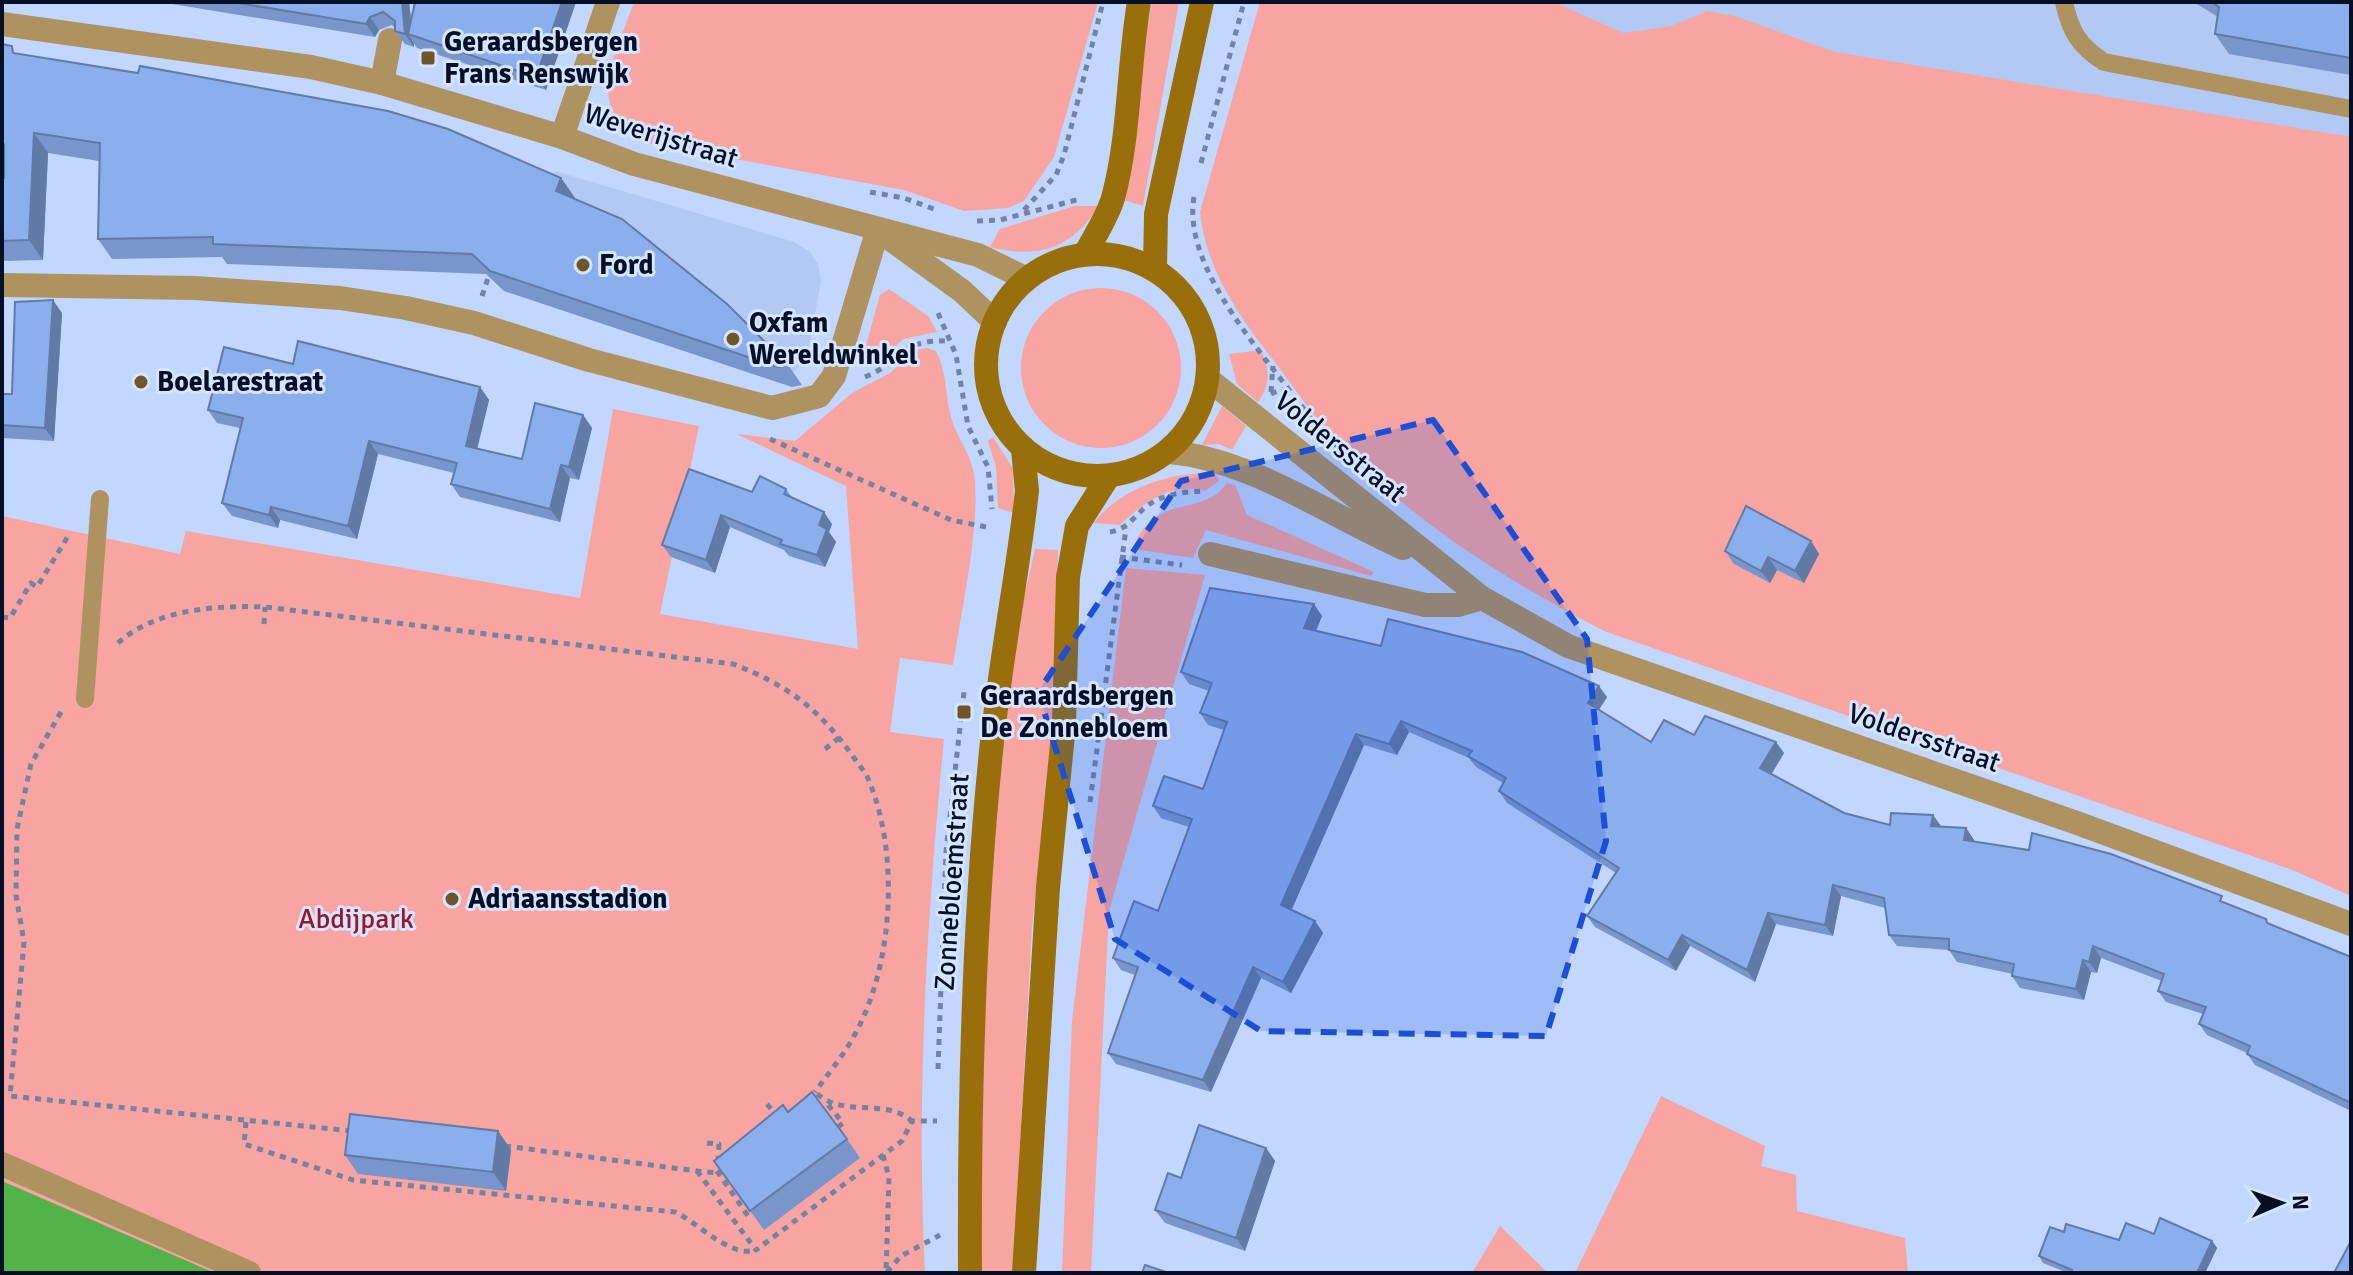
<svg xmlns="http://www.w3.org/2000/svg" width="2353" height="1275" viewBox="0 0 2353 1275" font-family="Signika,sans-serif">
	<style>
		.built { fill: #b1c9f3 }
		.green { fill: #f8a4a1 }
		.water { fill: #53b34b }
		.lines { fill: none; stroke-linecap: round; stroke-linejoin: round }
		.path { stroke: #7283a3; stroke-width: 5; stroke-dasharray: 6 6; stroke-linecap: butt }
		.service { stroke: #ae925f; stroke-width: 18 }
		.pedestrian { stroke: #ae925f; stroke-width: 24 }
		.minor { stroke: #ae925f; stroke-width: 24 }
		.tertiary { stroke: #ae925f; stroke-width: 24 }
		.secondary { stroke: #986f0a; stroke-width: 24 }
		.wall { fill: #7896cc }
		.shaded-wall { fill: #617aa6 }
		.building { fill: #8baeed; stroke: #617aa6; stroke-width: 2 }
		.marked { fill: #1d4ed8; fill-opacity: 0.2; stroke: #1d4ed8; stroke-width: 6; stroke-dasharray: 16 10; stroke-linejoin: round }
		.poi-dot { fill: #6e5626; stroke: #d5e4ff; stroke-width: 3 }
		.labels { text-anchor: middle; dominant-baseline: central; stroke-width: 6; stroke-linejoin: round; paint-order: stroke }
		.poi-label { font-size: 28px; font-weight: bold; fill: #051026; stroke: #d5e4ff; text-anchor: start }
		.street-label { font-size: 28px; fill: #051026; stroke: #d5e4ff }
		.park-label { font-size: 28px; fill: #971927; stroke: #d5e4ff }
	</style>
	<rect width="100%" height="100%" fill="#c1d7fe"/>
	<g class="built">
		<path d="M1425,2h926v158z"/>
		<path d="M555,171l239,71 16,10 8,12 3,17 -13,72 -12,17 -7,6 -285,-85 -11,-11 23,-69 32,-24z"/>
	</g>
	<g class="green">
		<path d="M634,2h464l-44,155 -30,44 -16,7 -44,3 -60,-21 -262,-48 2,-11c-65,-14 -24,-87 -10,-129z"/>
		<path d="M1152,2h27l-36,204 -19,-6c14,-66 14,-132 28,-198z"/>
		<path d="M1260,2h294l69,31 48,-7 37,-15 27,5 100,36 516,85v759l-56,-25 -691,-240c-98,-51 -195,-111 -270,-193 -22,-23 -40,-51 -60,-77 -35,-45 -68,-91 -74,-149z"/>
		<path d="M1075,206h23c-25,43 -61,53 -108,41l10,-18z"/>
		<circle cx="1101" cy="368" r="80"/>
		<path d="M889,289l39,27 9,16 -34,7 -24,23 -18,1 19,-68z"/>
		<path d="M927,348l9,3c11,21 9,43 15,66 5,20 19,34 23,57 7,50 -13,138 -21,191l-53,-7 -10,74 54,7c-17,177 -28,356 -19,534h-923v-757l178,38 6,-23 394,67 33,-189 86,17 -39,188 198,35 -12,-163 -109,-52 58,7 57,-48 38,-20 26,-23z"/>
		<path d="M1254,351l8,2c8,19 8,32 -4,49l-21,-18 -8,-30z"/>
		<path d="M1222,406l24,20 -14,24 -13,-6 -17,1z"/>
		<path d="M993,437l20,32 1,44 -16,-5 -2,-41 -8,-26z"/>
		<path d="M1213,472l7,8 -15,11c-33,-10 -62,12 -85,34l-26,-2c27,-36 74,-49 119,-51z"/>
		<path d="M1227,483l8,2 12,30 127,57 -3,4 -165,-46 -13,28 -60,-9c21,-58 69,-30 94,-66z"/>
		<path d="M1035,549l23,1 -3,73 4,46 -27,257 -19,347h-32c-1,-204 1,-409 31,-611 5,-38 15,-76 23,-113z"/>
		<path d="M1126,568l79,7 -96,336 -18,362h-29l10,-252z"/>
		<path d="M1661,1096l104,50 -4,20 35,9 1,36 108,27 3,35h-333z"/>
		<path d="M1500,1226l48,47h-76z"/>
	</g>
	<path class="water" d="M2,1181l213,92h-213z"/>
	<g class="lines">
		<g class="path">
			<path d="M1201,163l43,-161"/>
			<path d="M870,192l34,6 30,11"/>
			<path d="M1194,197c-13,75 80,168 120,226"/>
			<path d="M1024,210l32,-35 8,-20 39,-153"/>
			<path d="M977,221l23,-1 80,-21"/>
			<path d="M482,296l8,-24"/>
			<path d="M938,313l18,42 12,71 20,41 4,42"/>
			<path d="M865,377c39,-16 33,-38 85,-36"/>
			<path d="M1271,392l2,-26"/>
			<path d="M1271,394l10,-5 10,3"/>
			<path d="M770,439l181,81 40,8"/>
			<path d="M1110,532c18,-3 23,-15 37,-26 15,-12 37,-14 56,-15"/>
			<path d="M1120,557l62,8"/>
			<path d="M2,617l8,1 21,-35 6,4 33,-54"/>
			<path d="M264,624l1,-17"/>
			<path d="M118,643c37,-34 100,-38 147,-36l468,57c54,21 85,44 119,91 5,8 14,17 17,26 31,74 24,186 -15,255 -11,20 -26,38 -39,56"/>
			<path d="M61,712l-30,52 -14,65 -1,66 8,47 -14,154 342,35"/>
			<path d="M825,749l14,-11"/>
			<path d="M1090,802l36,-274"/>
			<path d="M938,1069l8,-218 18,-159"/>
			<path d="M808,1098l7,-6c28,27 69,5 97,29"/>
			<path d="M767,1104l11,13"/>
			<path d="M828,1105l15,18 -5,4"/>
			<path d="M246,1122l-2,22 109,36 322,32c25,12 55,46 81,38"/>
			<path d="M707,1143l12,1 -1,17"/>
			<path d="M505,1146l192,25 21,2 5,-4"/>
			<path d="M883,1155l6,23 -3,95"/>
			<path d="M697,1171l59,79 146,-109 10,-20h25"/>
			<path d="M717,1171l31,45"/>
			<path d="M887,1272l14,-16 39,-21"/>
		</g>
		<g class="service">
			<path d="M2064,2c6,29 15,44 40,60l247,47"/>
			<path d="M85,699l15,-200"/>
		</g>
		<path class="pedestrian" d="M2,1164l247,109"/>
		<g class="minor">
			<path d="M2,24l309,43 71,16 180,54 72,27 344,91 49,24"/>
			<path d="M382,83l8,-43"/>
			<path d="M562,137l46,-135"/>
			<path d="M889,238l73,53 33,31"/>
			<path d="M2,285l193,3 145,10 66,10 68,15 115,37 183,48 47,-12 15,-20 44,-147"/>
			<path d="M1210,554l215,51h33l24,-7"/>
		</g>
		<g class="tertiary">
			<path d="M1208,379l274,219 86,48 509,177 274,101"/>
			<path d="M1168,452c80,6 161,63 235,96"/>
		</g>
		<g class="secondary">
			<path d="M1085,254c9,-17 22,-36 28,-56 17,-63 15,-131 26,-196"/>
			<circle cx="1097" cy="365" r="111"/>
			<path d="M1155,269l1,-55 46,-212"/>
			<path d="M970,1273c-1,-170 3,-341 20,-511 8,-91 27,-181 37,-271l-4,-42"/>
			<path d="M1024,1273l24,-386 16,-163 4,-147 9,-51 31,-49"/>
		</g>
	</g>
	<g class="wall">
		<path d="M160,2h249l2,17 4,-17h161l-30,88 -129,-42 -3,-4v3l-9,-3 -10,-13v-3l-3,-3 -13,5 -4,7z"/>
		<path d="M2194,2h157v73l-122,-21 -14,-20 3,-17z"/>
		<path d="M2,44l15,10 544,124 14,20v1l213,166 14,20 -10,2 -288,-96 -18,-17 -259,-10 -5,-7 -110,2 -14,-20 1,-78 -51,-8 -5,107 -41,1v-83h2v-15l-2,-1z"/>
		<path d="M62,313l-8,128 -52,-3v-44h10z"/>
		<path d="M293,364l187,23 9,13 -12,48 45,11 61,-44 9,13 -13,52 -9,-2 -10,44 -100,-25 -9,-13 3,-11 -76,-19 -21,85 -77,-19 -2,8 -46,-12 -10,-13 18,-75 -23,-5 -9,-13z"/>
		<path d="M786,489l6,9 40,26 -3,8 7,10 -11,25 -36,-11 -5,-6 -54,-23 -15,46 -44,-16 -9,-12 90,-53z"/>
		<path d="M1811,541l8,13 -15,29 -27,-13 -7,13 -36,-19 -9,-13z"/>
		<path d="M1322,616l-6,15 291,66 -8,13 52,32 43,-7 90,18 -13,21 73,39 46,12 76,3 8,12v1l253,63 44,21 80,32v154l-96,-46 -8,-11v-1l-40,-18 -8,-11 4,-10 -37,-12 -8,-11 4,-10 -61,-23 -4,15 -6,-1 -7,28 -64,-12 -8,-12 1,-2 -56,-12 -8,-12 -52,-4 -8,-11 -4,-27 -44,-12 -8,40 -57,-12 -21,58 -65,-36 -14,25 -81,-44 -8,-11 29,-43 -109,-70 -8,-12 4,-8 -27,-16 -7,-9 -60,-26 -12,23 -33,-10 -73,165 24,11 8,12 -32,60 -30,-15 -50,114 -95,-28 -8,-11 27,-78 -14,-5 -8,-12 45,-47 31,-84 -28,-9 -8,-12 50,-17 21,-59 -16,-5 -8,-12 9,-22 -20,-7 -8,-12z"/>
		<path d="M788,1112l59,27 13,19 -96,72 -50,-69z"/>
		<path d="M498,1131l13,19 -5,41 -148,-17 -13,-19z"/>
		<path d="M1266,1148l9,13 -30,90 -80,-28 -10,-13z"/>
		<path d="M2064,1232l55,8 35,-6 58,7 5,7 -12,25h-137l-25,-10 -4,-7z"/>
	</g>
	<g class="shaded-wall">
		<path d="M402,2h7l4,34 -5,-2 6,10v3l-9,-13z"/>
		<path d="M562,2h14l-30,88 -10,-13z"/>
		<path d="M370,17l9,13 -4,7 -9,-13z"/>
		<path d="M34,133l14,20 -5,107 -14,-20z"/>
		<path d="M561,178l14,20 -5,13 -14,-20z"/>
		<path d="M53,300l9,13 -8,128 -9,-13z"/>
		<path d="M480,387l9,13 -14,58 -9,-12z"/>
		<path d="M583,415l9,13 -13,52 -10,-13z"/>
		<path d="M369,441l9,13 -21,85 -9,-13z"/>
		<path d="M561,465l9,13 -10,44 -10,-13z"/>
		<path d="M271,507l9,13 -2,8 -9,-13z"/>
		<path d="M824,512l8,12 -3,8 7,10 -11,25 -8,-12 2,-30z"/>
		<path d="M721,515l9,12 -15,46 -9,-13z"/>
		<path d="M1811,541l8,13 -15,29 -9,-12z"/>
		<path d="M1768,557l9,13 -7,13 -9,-12z"/>
		<path d="M1314,604l8,12 -10,24 -8,-12z"/>
		<path d="M1599,686l8,11 -11,17 -8,-11z"/>
		<path d="M1401,721l8,11 -12,23 -8,-11z"/>
		<path d="M1356,734l8,11 -75,171 -8,-11z"/>
		<path d="M1776,742l8,11 -16,27 -8,-12z"/>
		<path d="M1933,815l8,11 -2,12 -8,-12z"/>
		<path d="M1966,828l8,12 -2,11 -8,-11z"/>
		<path d="M1833,885l8,11 -8,40 -8,-11z"/>
		<path d="M1768,913l8,11 -21,58 -8,-12z"/>
		<path d="M1315,921l8,12 -32,60 -8,-11z"/>
		<path d="M1682,935l8,11 -14,25 -8,-11z"/>
		<path d="M2093,946l8,12 -4,15 -8,-11z"/>
		<path d="M2083,960l8,12 -7,28 -8,-11z"/>
		<path d="M1253,967l8,11 -50,114 -8,-12z"/>
		<path d="M498,1131l13,19 -5,41 -13,-19z"/>
		<path d="M1266,1148l9,13 -30,90 -9,-13z"/>
		<path d="M2212,1241l5,7 -12,25h-8z"/>
	</g>
	<g class="building">
		<path d="M232,2h170l3,32 -10,-3v-10l-12,-9 -13,5 -4,7z"/>
		<path d="M415,2h147l-26,75 -128,-43z"/>
		<path d="M2212,2h139v56l-136,-24 4,-27z"/>
		<path d="M2,44l10,2 1,7 125,20 2,-7 248,45 60,18 113,49 -5,13 66,28 105,85 61,61 -10,2 -288,-96 -18,-17 -259,-10v-7l-115,2 2,-96 -66,-10 -5,107 -27,1v-63h2v-34l-2,-1z"/>
		<path d="M53,300l-8,128 -43,-3v-31h10l3,-92z"/>
		<path d="M298,341l182,46 -14,59 56,13 13,-56 48,12 -14,52 -8,-2 -11,44 -99,-25 6,-21 -88,-22 -21,85 -77,-19 -2,8 -47,-12 21,-85 -35,-8 16,-63 69,17z"/>
		<path d="M689,469l63,23 8,-16 26,13 -2,5 40,18 -5,13 8,4 -10,26 -37,-11 2,-4 -61,-25 -15,45 -44,-15z"/>
		<path d="M1746,506l65,35 -16,30 -27,-14 -7,14 -36,-20z"/>
		<path d="M1210,588l104,16 -10,24 77,18 7,-27 134,33 77,34 -11,17 63,39 13,-22 30,15 11,-19 71,26 -16,26 84,45 46,12 1,-12 42,2 -2,11 35,2 -2,12 65,10 3,-17 79,21 111,42 -2,5 46,18 1,4 84,34v146l-104,-49 3,-8 -51,-22 7,-17 -48,-16 6,-17 -71,-28 -4,16 -6,-2 -7,29 -64,-13 2,-12 -65,-14v-11l-60,-4 -5,-37 -51,-13 -8,40 -57,-12 -21,57 -65,-35 -14,25 -81,-44 32,-48 -120,-77 7,-13 -38,-22 4,-5 -71,-30 -12,23 -33,-10 -75,171 34,16 -32,61 -30,-15 -50,113 -95,-27 30,-86 -25,-9 21,-57 24,10 34,-92 -39,-13 11,-30 39,13 24,-67 -27,-9 12,-30 -31,-11z"/>
		<path d="M812,1092l35,47 -97,72 -36,-50 69,-56 5,7z"/>
		<path d="M350,1114l148,17 -5,41 -148,-17z"/>
		<path d="M1199,1125l67,23 -30,90 -81,-28 13,-37 13,5z"/>
		<path d="M2160,1218l52,23 -15,32h-127l2,-3 -33,-14 11,-29 14,5 2,-8 53,16 7,-17 28,11z"/>
		<path d="M2351,1241v32h-17z"/>
		<path d="M1145,1265l24,8h-27z"/>
	</g>
	<path class="marked" d="M1433,420l154,219 19,202 -60,195 -285,-5 -146,-92 -77,-247 143,-211z"/>
	<g class="poi-dot">
		<rect x="420" y="50" width="16" height="16" rx="4"/>
		<circle cx="583" cy="265" r="8"/>
		<circle cx="733" cy="339" r="8"/>
		<circle cx="141" cy="382" r="8"/>
		<rect x="956" y="704" width="16" height="16" rx="4"/>
		<circle cx="452" cy="899" r="8"/>
	</g>
	<g class="labels">
		<g class="poi-label">
			<text x="444" y="42">Geraardsbergen<tspan x="444" dy="32">Frans Renswijk</tspan></text>
			<text x="599" y="265">Ford</text>
			<text x="749" y="323">Oxfam<tspan x="749" dy="32">Wereldwinkel</tspan></text>
			<text x="157" y="382">Boelarestraat</text>
			<text x="980" y="696">Geraardsbergen<tspan x="980" dy="32">De Zonnebloem</tspan></text>
			<text x="468" y="899">Adriaansstadion</text>
		</g>
		<g class="street-label">
			<text transform="translate(661 136) rotate(17)">Weverijstraat</text>
			<text transform="translate(1340 447) rotate(39)">Voldersstraat</text>
			<text transform="translate(1924 738) rotate(19)">Voldersstraat</text>
			<text transform="translate(952 882) rotate(-86)">Zonnebloemstraat</text>
		</g>
		<g class="park-label">
			<text x="356" y="919">Abdijpark</text>
		</g>
	</g>
	<rect width="2353" height="1275" fill="none" stroke="#051026" stroke-width="8"/>
	<g transform="translate(2281 1203) rotate(88)" stroke="#d5e4ff" stroke-width="6" paint-order="stroke">
	<path d="M0-6L14 30L0 20L-14 30Z" fill="#051026"/>
	<text y="-12" font-size="22" font-weight="bold" text-anchor="middle" fill="#051026">N</text>
	</g>
</svg>
